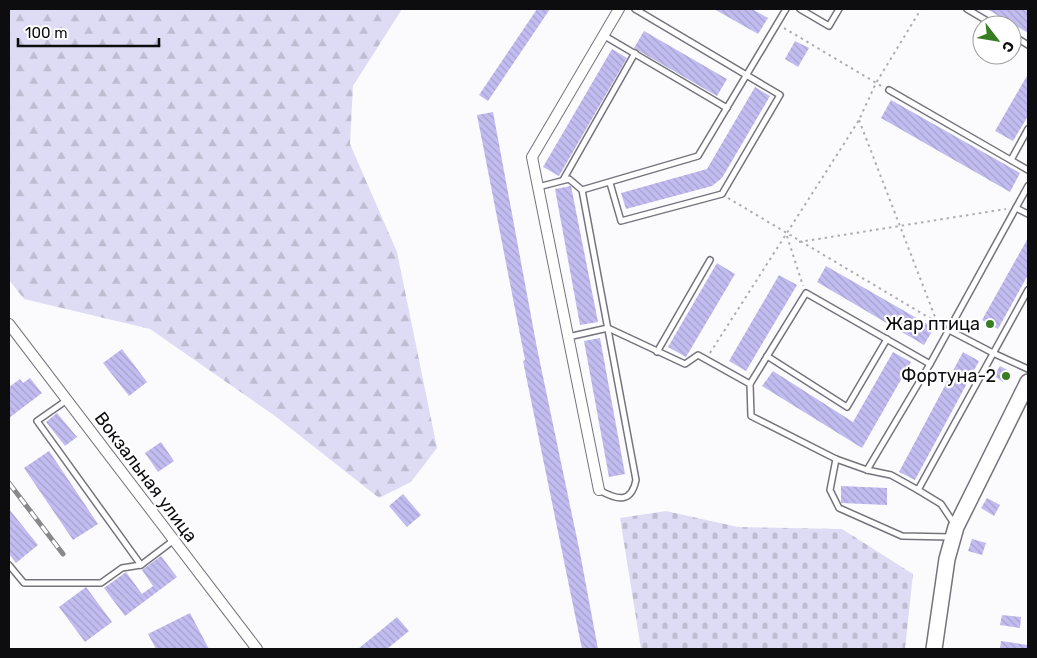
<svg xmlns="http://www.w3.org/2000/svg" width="1037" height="658" viewBox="0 0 1037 658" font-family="Rubik,sans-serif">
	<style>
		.forest { fill: url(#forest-firs) }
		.cemetery { fill: url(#cemetery-stones) }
		.building { fill: url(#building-back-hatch) }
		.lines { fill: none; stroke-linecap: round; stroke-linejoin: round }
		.lane-casing { stroke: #75747c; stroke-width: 8 }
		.street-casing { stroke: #75747c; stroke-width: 12 }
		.secondary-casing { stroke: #75747c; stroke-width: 18 }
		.path { stroke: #aeaeb0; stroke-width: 2; stroke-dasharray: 2.5 4; stroke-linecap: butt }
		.lane { stroke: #fff; stroke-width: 5 }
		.street { stroke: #fff; stroke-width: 10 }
		.secondary { stroke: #fff; stroke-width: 15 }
		.rail-casing { stroke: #89898c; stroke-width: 5 }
		.rail { stroke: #fff; stroke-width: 3; stroke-dasharray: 9; stroke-linecap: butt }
		.poi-dot { fill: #377e22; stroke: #fff; stroke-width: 2 }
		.labels { text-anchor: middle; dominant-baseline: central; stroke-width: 4.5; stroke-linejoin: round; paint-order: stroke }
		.poi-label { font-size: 18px; fill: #0d0d0f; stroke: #fff; text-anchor: end }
		.street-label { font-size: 18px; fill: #0d0d0f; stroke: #fff }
	</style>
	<defs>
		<pattern id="forest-firs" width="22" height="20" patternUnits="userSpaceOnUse" patternTransform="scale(1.25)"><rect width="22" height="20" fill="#dedcf5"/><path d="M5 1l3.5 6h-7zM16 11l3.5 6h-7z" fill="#bdbcd1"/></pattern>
		<pattern id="cemetery-stones" width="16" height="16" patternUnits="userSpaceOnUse" patternTransform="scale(1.25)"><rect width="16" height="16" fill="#dedcf5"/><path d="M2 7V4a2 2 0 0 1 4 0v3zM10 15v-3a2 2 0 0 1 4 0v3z" fill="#bdbcd1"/></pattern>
		<pattern id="building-back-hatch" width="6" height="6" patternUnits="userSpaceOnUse" patternTransform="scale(1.25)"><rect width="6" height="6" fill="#c2bdf1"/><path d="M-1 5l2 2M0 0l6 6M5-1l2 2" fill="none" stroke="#a6a1cd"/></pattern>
	</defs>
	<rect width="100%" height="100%" fill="#fbfbfe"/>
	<path class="forest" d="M9,9h393l-49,77 -3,58 47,108 40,196 -26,34 -32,16 -104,-82 -125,-87 -126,-30 -15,-19z"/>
	<path class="cemetery" d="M666,511l72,16 104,2 71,45 -8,75h-264l-21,-131z"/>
	<g class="building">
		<path d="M537,9h13l-62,92 -9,-6z"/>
		<path d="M714,9h38l16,9 -10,16z"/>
		<path d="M987,9h41v24z"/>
		<path d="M644,31l83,48 -10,17 -83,-48z"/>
		<path d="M795,41l14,7 -11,19 -13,-8z"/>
		<path d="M612,49l15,9 -68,118 -16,-9z"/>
		<path d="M1028,74v42l-15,25 -18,-10z"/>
		<path d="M755,87l15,9 -48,82 -10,8 -86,23 -5,-16 86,-24z"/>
		<path d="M891,100l129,73 -10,19 -129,-74z"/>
		<path d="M493,112l44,236 43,205 18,96h-16l-59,-288 2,-1 -48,-245z"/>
		<path d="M571,186l27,136 -18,3 -25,-136z"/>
		<path d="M1028,238v37l-30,54 -16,-9z"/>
		<path d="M717,263l18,11 -49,83 -18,-10z"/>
		<path d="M826,266l108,62 -10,17 -107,-63z"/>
		<path d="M779,275l18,10 -51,86 -17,-10z"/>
		<path d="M600,338l25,136 -16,3 -25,-136z"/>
		<path d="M122,349l25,33 -18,14 -26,-33z"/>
		<path d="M893,352l18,10 -49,86 -100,-62 11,-15 80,51z"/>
		<path d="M963,352l16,9 -64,119 -16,-8z"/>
		<path d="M1000,366l9,5 -6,11 -9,-6z"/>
		<path d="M30,378l12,15 -33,25v-31l11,-8 3,4z"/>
		<path d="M57,413l20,24 -12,9 -19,-24z"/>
		<path d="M161,442l13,19 -16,11 -13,-19z"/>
		<path d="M49,451l49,73 -25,16 -49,-72z"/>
		<path d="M841,486l46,2v17l-46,-2z"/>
		<path d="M403,494l18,21 -14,12 -18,-21z"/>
		<path d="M987,498l13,7 -6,11 -13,-8z"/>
		<path d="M9,509l29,36 -22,18 -7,-9z"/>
		<path d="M972,539l14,4 -4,12 -14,-4z"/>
		<path d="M161,556l16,21 -52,39 -21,-28 22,-16 16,22 11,-8 -11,-16z"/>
		<path d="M86,587l26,35 -27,20 -26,-35z"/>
		<path d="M190,613l19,36h-53l-8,-15z"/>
		<path d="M1002,615l19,2 -1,11 -20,-3z"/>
		<path d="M397,617l12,14 -22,18h-29z"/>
		<path d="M1001,641l27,4v4h-28z"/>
	</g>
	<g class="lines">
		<defs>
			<g id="lane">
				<path d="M800,9l29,17 10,-17"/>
				<path d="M967,9l27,16"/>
				<path d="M603,35l124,73"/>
				<path d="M1012,35l16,10"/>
				<path d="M889,90l139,80"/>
				<path d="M1011,160l17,-31"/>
				<path d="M563,180l72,-127"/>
				<path d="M610,183l11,38 101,-27 58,-99 -145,-86"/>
				<path d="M538,187l31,-8 13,11 116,-34 88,-147"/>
				<path d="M582,190l54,290c-5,24 -19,20 -37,10"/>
				<path d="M1016,208l12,6"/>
				<path d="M949,330l44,23 35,16"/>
				<path d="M568,337l40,-9 77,36 13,-9 52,29"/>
				<path d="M657,352l53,-92"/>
				<path d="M767,356l80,51 40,-68"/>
				<path d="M67,400l-30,21 104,144"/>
				<path d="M836,459l-6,31 9,18 63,28 48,1"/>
				<path d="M867,470l63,-106"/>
				<path d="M918,490l-27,-15 -24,-5 -31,-11 -85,-43 -1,-32 56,-91 124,71 98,-178"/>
				<path d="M955,525l-14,-21 -23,-14 110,-200"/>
				<path d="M9,565l15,18h77l21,-15 19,-3 33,-25"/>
			</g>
			<g id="street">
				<path d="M9,324l248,325"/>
				<path d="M599,490l-67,-333 87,-148"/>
			</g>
			<path id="secondary" d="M934,649l13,-90 9,-32 72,-145"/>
		</defs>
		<use href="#lane" class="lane-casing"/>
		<use href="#street" class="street-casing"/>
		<use href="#secondary" class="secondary-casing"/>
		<g class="path">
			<path d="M784,28l99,59"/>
			<path d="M859,120l78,202"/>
			<path d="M728,198l215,128"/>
			<path d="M787,236l16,50"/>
			<path d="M799,242l207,-33"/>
			<path d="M710,353l130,-203 19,-30 17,-37 45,-74"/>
		</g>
		<use href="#lane" class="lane"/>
		<use href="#street" class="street"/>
		<use href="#secondary" class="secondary"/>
		<defs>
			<path id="rail" d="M9,483l54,71"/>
		</defs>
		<use href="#rail" class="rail-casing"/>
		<use href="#rail" class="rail"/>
	</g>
	<g class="poi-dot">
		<circle cx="990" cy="324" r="5"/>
		<circle cx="1006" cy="376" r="5"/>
	</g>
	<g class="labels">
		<g class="poi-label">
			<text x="980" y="324">Жар птица</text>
			<text x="996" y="376">Фортуна-2</text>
		</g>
		<g class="street-label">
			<text transform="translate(146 477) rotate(53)">Вокзальная улица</text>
		</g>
	</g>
	<rect width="1037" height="658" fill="none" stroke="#0d0d0f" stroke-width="20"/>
	<g transform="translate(997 40) rotate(121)"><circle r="24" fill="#ffffff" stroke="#9e9e9f"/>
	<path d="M0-4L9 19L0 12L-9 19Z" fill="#377e22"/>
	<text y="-8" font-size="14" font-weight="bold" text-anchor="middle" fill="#0d0d0f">С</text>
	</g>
	<path d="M18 38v8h141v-8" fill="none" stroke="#0d0d0f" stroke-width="2.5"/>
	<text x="25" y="38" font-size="15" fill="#0d0d0f" stroke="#ffffff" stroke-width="4" paint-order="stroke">100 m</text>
</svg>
